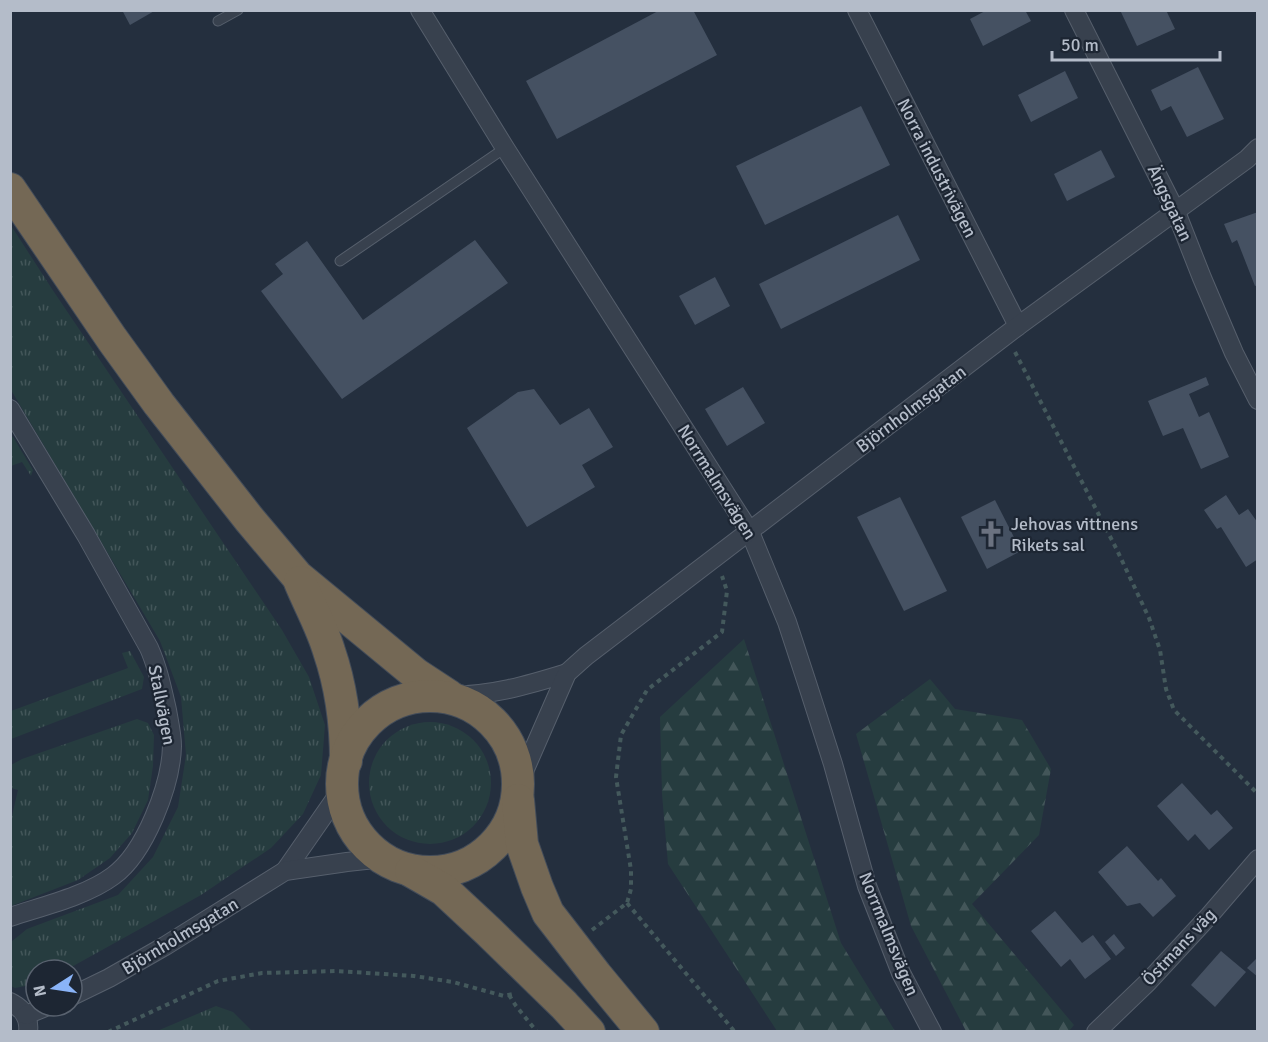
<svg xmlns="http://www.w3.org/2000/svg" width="1268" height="1042" viewBox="0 0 1268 1042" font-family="Signika,sans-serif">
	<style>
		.grass { fill: url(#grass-tufts) }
		.forest { fill: url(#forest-firs) }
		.building { fill: #455162 }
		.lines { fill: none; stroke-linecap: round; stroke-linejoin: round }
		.lane-casing { stroke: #565f6c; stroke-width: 11 }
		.street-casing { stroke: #565f6c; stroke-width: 20 }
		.highway-casing { stroke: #434c59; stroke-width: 34 }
		.path { stroke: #44595c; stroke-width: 4; stroke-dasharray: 4.5 4.5; stroke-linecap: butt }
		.lane { stroke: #38414e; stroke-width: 9 }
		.street { stroke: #38414e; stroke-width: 18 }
		.highway { stroke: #746855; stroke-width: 32 }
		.labels { text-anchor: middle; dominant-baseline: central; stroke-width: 4.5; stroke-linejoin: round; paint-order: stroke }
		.street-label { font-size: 18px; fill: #b4bcc9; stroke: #1d2633 }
		.poi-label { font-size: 18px; fill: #b4bcc9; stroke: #1d2633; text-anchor: start }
	</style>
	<defs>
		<pattern id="grass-tufts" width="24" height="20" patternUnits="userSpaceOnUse" patternTransform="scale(1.5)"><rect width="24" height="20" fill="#263c3f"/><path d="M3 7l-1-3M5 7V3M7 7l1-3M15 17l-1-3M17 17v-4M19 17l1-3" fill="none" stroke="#435659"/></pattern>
		<pattern id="forest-firs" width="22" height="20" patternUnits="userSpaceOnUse" patternTransform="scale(1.5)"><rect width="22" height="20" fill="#263c3f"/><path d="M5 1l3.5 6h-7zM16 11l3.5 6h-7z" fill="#435659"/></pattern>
	</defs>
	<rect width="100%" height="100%" fill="#242f3e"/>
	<g class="grass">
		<path d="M10,224l42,65 230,341 27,47 16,48 -4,50 -18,39 -32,34 -70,47 -135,75h-30v14l-21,4 -4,-2v-44l16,-13 91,-34 35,-38 25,-50 8,-52 -5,-58 -21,-56 -149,-251z"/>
		<path d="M11,436l2,1 20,33 -2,6 -9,-14 -11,4z"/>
		<path d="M130,651l14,26 -2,12 -131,50v-28l117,-43 -6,-15z"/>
		<path d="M137,719l11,4 6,12 -1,31 -5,34 -16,33 -22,25 -32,22 -67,26v-86l7,-30 -7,-2v-23l11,-6z"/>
		<circle cx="430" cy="783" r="61"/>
		<path d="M216,1006l17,6 19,19h-95z"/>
	</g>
	<g class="forest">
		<path d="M744,639l97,304 54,88h-118l-109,-167 -6,-70 -2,-77z"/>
		<path d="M930,679l25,30 67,11 29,49 -12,66 -67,69 102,121 -5,6h-103l-55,-105 -55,-192z"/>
	</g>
	<g class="building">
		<path d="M122,10h34l-26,15z"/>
		<path d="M660,10h33l24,45 -160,84 -31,-58z"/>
		<path d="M987,10h38l6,11 -48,25 -13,-27z"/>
		<path d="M1120,10h46l9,19 -38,17z"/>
		<path d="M1198,67l26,52 -37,18 -16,-31 -10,5 -10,-21z"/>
		<path d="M1065,71l13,27 -47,24 -13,-27z"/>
		<path d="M861,106l29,59 -125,60 -29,-59z"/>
		<path d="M1101,150l14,27 -48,24 -13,-27z"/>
		<path d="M1258,212v73l-3,1 -18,-46 -5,3 -8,-19z"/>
		<path d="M898,215l22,45 -139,69 -22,-45z"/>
		<path d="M475,240l33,43 -166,116 -81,-108 22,-17 -8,-10 32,-23 56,79z"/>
		<path d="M715,277l15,29 -35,19 -16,-29z"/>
		<path d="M1206,377l3,8 -20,9 10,23 10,-5 20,45 -28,12 -18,-41 -20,8 -15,-35z"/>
		<path d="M743,387l22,36 -38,23 -22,-37z"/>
		<path d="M534,389l26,36 29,-17 24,39 -31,18 13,22 -68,40 -60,-99 51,-36z"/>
		<path d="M1226,495l13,20 9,-6 10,14v36l-12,8 -25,-40 -4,2 -13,-19z"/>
		<path d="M900,497l47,94 -43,20 -47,-94z"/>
		<path d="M995,500l26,51 -34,18 -26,-52z"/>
		<path d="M1182,783l29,32 6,-5 16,18 -24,22 -14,-16 -7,7 -31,-35z"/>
		<path d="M1127,846l31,35 3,-3 15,18 -23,21 -13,-14 -13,3 -29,-34z"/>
		<path d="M1055,911l27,32 11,-8 18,24 -26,20 -15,-20 -9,8 -30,-36z"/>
		<path d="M1114,934l11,14 -9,8 -11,-14z"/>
		<path d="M1221,951l25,21 -31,35 -24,-22z"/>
		<path d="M1258,957v20l-11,-9z"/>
	</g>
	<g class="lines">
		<defs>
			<g id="lane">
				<path d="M218,21l20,-11"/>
				<path d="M340,261l165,-113"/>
			</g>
			<g id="street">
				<path d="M420,10l85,138 245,384 37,90 20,61 26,81 34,122 34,87 31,59"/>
				<path d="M857,10l161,316"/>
				<path d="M1074,10l102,202 26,66 32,75 24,47"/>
				<path d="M10,409l76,126 63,113c9,20 13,40 18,62 2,12 5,24 5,36 -1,39 -27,107 -59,130 -27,20 -70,30 -103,41"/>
				<path d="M449,696c45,-1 76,-10 118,-23"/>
				<path d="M518,794l7,-25 42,-96 19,-17 432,-330 229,-167 11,-11"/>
				<path d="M285,871l57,-82"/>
				<path d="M72,996l37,-18 56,-32 120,-75 62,-9 37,-4"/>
				<path d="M10,1002c12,6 20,15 18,30"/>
				<path d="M26,1015l22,-9"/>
				<path d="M1096,1032l52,-50 61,-66 49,-57"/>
			</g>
			<g id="highway">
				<path d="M10,189l102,150 47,65 90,115 48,57 120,99 32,21"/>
				<path d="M300,582c9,22 22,45 29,69 12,35 17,73 17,110"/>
				<circle cx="430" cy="784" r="88"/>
				<path d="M518,800l4,44 15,43 11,26 48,62 47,57"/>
				<path d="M411,871l33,19 44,41 76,74 25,27"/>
			</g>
		</defs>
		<use href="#lane" class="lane-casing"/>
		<use href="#street" class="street-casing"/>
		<use href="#highway" class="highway-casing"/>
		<g class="path">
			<path d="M1015,352l102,198 32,68 11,32 6,39 8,21 84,84"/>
			<path d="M627,903l108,129"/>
			<path d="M592,930l35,-27 4,-14v-19l-15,-93 5,-42 26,-45 75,-58 5,-41 -5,-15"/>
			<path d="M509,995l7,11 21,26"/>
			<path d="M108,1032l110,-51 44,-8 75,-2 77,5 39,6 51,14 9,-2 3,-1"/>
		</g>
		<use href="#lane" class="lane"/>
		<use href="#street" class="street"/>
		<use href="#highway" class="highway"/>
	</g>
	<defs>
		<symbol id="church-bare" viewBox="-9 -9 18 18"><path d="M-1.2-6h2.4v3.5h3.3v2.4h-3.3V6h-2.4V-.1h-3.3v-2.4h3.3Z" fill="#6b7280" stroke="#1d2633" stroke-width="2.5" paint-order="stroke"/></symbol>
	</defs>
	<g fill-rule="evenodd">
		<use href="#church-bare" x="972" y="515" width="38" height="38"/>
	</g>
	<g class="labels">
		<g class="street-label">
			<text transform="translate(937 168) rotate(63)">Norra industrivägen</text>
			<text transform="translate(1170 203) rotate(65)">Ängsgatan</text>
			<text transform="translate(911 409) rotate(-37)">Björnholmsgatan</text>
			<text transform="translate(717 482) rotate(58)">Norrmalmsvägen</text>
			<text transform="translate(162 705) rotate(79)">Stallvägen</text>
			<text transform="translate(889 934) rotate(68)">Norrmalmsvägen</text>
			<text transform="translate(180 936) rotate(-31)">Björnholmsgatan</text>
			<text transform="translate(1179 947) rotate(-47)">Östmans väg</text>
		</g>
		<g class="poi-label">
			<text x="1011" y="524">Jehovas vittnens<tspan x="1011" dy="21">Rikets sal</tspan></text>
		</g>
	</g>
	<rect width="1268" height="1042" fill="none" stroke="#b4bcc9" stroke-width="24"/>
	<g transform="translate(54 988) rotate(258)"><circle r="28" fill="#1d2633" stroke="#59626f" stroke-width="1.5"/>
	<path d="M0-4.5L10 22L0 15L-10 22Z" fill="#8ab4f8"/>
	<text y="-9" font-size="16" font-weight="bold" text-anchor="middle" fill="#b4bcc9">N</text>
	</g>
	<path d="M1052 51v9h168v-9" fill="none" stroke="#b4bcc9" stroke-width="3"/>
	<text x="1061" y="51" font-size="18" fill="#b4bcc9" stroke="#1d2633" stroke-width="4.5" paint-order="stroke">50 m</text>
</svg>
